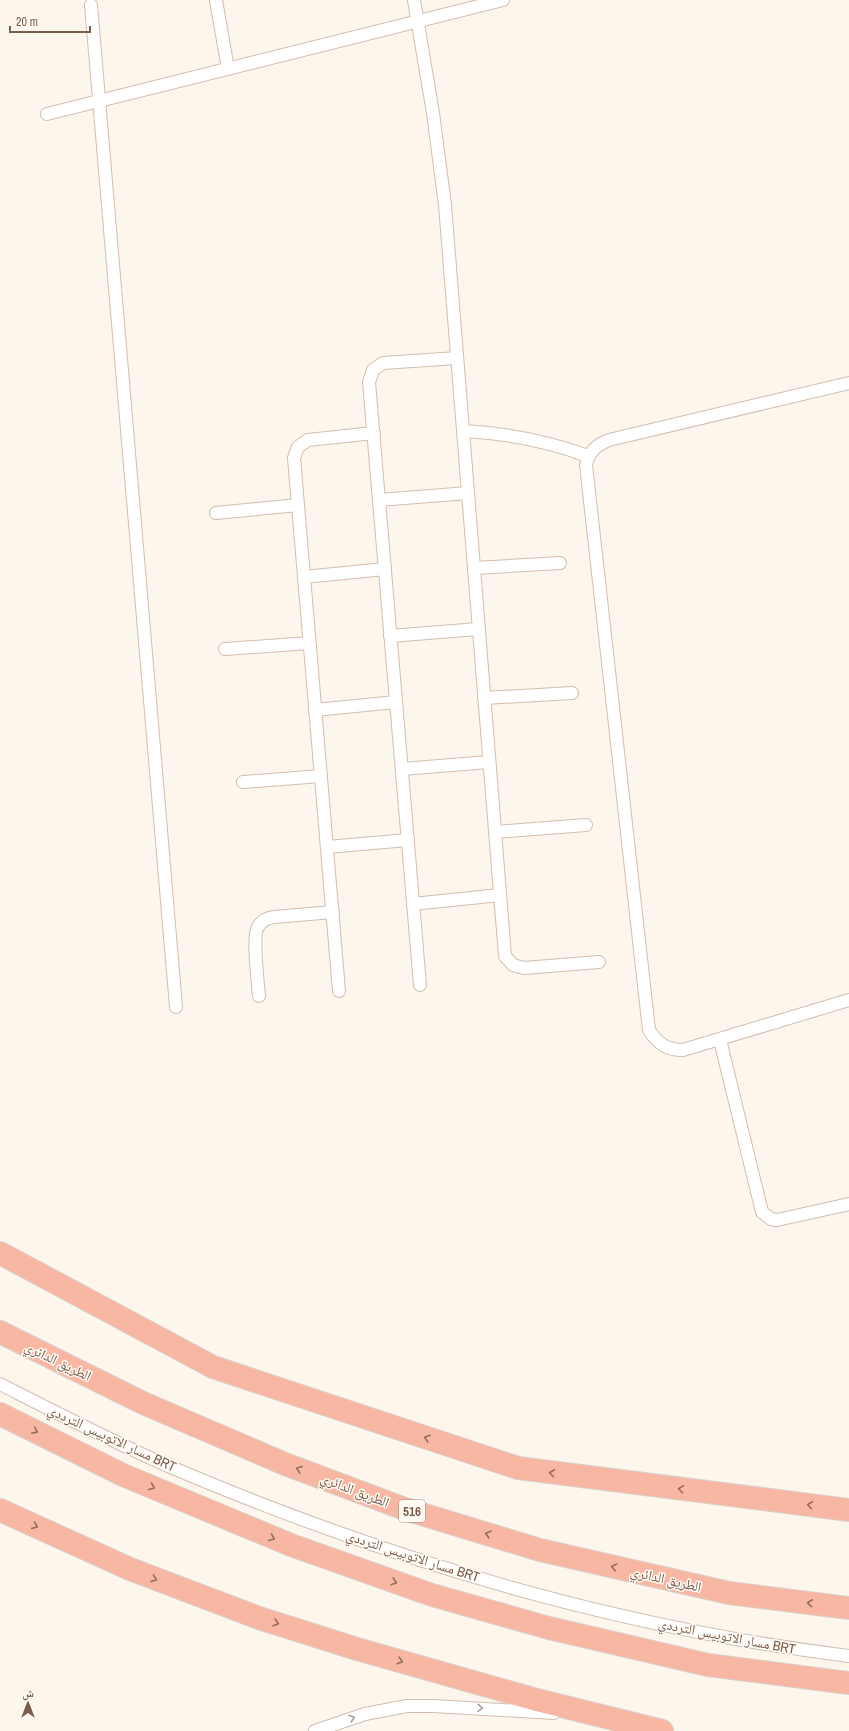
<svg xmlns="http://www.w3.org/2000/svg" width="849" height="1731" viewBox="0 0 849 1731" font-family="'Archivo Narrow','Noto Naskh Arabic',sans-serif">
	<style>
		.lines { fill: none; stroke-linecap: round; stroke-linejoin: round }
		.lane-casing { stroke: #d1beb0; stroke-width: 14 }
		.highway-casing { stroke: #dad1cd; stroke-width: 24 }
		.lane { stroke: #fff; stroke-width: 12 }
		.highway { stroke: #f7b7a3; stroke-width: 22 }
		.oneway { stroke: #936e5e }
		.oneway2 { stroke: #af9d94 }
		.labels { text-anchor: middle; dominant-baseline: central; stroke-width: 3; stroke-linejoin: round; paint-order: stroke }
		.shield { fill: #fffaf3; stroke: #a28b7f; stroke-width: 1 }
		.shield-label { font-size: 13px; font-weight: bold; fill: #7a5c4d }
		.street-label { font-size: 14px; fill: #7a5c4d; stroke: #fffaf3 }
	</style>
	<rect width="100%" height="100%" fill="#fdf6ec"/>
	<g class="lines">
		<defs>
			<g id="lane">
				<path d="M216,0l12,69"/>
				<path d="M414,0l19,113 12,92 60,751 8,9 11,3 75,-6"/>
				<path d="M91,5l85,1002"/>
				<path d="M47,114l456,-114"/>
				<path d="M849,383l-240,57c-13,5 -20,12 -23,25l63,565c9,14 18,20 34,20l166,-50"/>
				<path d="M463,431c43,2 84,10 125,25"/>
				<path d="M379,500l89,-7"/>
				<path d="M216,513l82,-8"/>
				<path d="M474,568l86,-5"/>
				<path d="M304,577l81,-8"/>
				<path d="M390,636l88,-7"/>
				<path d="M225,649l84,-6"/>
				<path d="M484,698l88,-5"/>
				<path d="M315,710l81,-8"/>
				<path d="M402,769l87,-7"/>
				<path d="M243,782l78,-6"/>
				<path d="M495,832l91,-7"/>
				<path d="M327,847l81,-7"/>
				<path d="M413,904l87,-9"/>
				<path d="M420,985l-51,-603 4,-12 10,-7 74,-5"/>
				<path d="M339,991l-45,-533 4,-11 10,-7 66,-7"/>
				<path d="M259,996c-1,-13 -7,-60 -1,-69 3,-6 9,-9 16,-10l59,-5"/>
				<path d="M720,1040l42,172 9,7 6,1 72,-16"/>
				<path d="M0,1384c55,28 109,56 166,81 217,93 448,162 683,191"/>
				<path d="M315,1731l50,-17 42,-8h26l121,7"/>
			</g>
			<g id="highway">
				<path d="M0,1253l213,114 305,101 331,42"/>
				<path d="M0,1332l143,71 142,61 120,45 135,41 189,43 120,15"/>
				<path d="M0,1414l123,61 168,70 141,50 117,33 159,37 141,18"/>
				<path d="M0,1510l130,59 129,49 98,31 180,51 125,31"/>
			</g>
		</defs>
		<use href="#lane" class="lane-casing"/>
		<use href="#highway" class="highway-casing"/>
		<use href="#lane" class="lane"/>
		<use href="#highway" class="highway"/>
	</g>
	<defs><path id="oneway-chevron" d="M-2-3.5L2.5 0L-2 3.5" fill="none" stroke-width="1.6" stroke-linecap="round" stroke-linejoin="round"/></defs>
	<g class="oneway">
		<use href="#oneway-chevron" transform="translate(35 1431) rotate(26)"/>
		<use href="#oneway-chevron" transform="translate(427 1438) rotate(-162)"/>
		<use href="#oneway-chevron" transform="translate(299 1469) rotate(-159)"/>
		<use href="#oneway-chevron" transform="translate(552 1473) rotate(-173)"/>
		<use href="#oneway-chevron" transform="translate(152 1487) rotate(23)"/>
		<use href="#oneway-chevron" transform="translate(681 1489) rotate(-173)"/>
		<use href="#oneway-chevron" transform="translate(810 1505) rotate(-173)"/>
		<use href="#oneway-chevron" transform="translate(35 1526) rotate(24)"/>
		<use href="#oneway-chevron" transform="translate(488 1534) rotate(-163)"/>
		<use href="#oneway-chevron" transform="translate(272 1538) rotate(23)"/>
		<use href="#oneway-chevron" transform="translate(614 1567) rotate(-167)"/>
		<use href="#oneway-chevron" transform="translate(154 1579) rotate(21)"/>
		<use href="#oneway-chevron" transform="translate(394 1582) rotate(19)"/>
		<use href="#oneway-chevron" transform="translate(810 1603) rotate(-173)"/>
		<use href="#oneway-chevron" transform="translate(276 1623) rotate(18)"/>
		<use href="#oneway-chevron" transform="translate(400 1661) rotate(16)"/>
	</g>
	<g class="oneway2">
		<use href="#oneway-chevron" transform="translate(480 1708) rotate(3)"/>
		<use href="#oneway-chevron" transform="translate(352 1718) rotate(-18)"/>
	</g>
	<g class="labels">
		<rect class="shield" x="399" y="1500" width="26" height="22" rx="3"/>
		<g class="shield-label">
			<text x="412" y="1511">516</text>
		</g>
		<g class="street-label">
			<text transform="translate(58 1361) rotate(26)">الطريق الدائري</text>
			<text transform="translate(112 1438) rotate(25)">مسار الاتوبيس الترددي BRT</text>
			<text transform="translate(355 1490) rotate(21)">الطريق الدائري</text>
			<text transform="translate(413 1556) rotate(18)">مسار الاتوبيس الترددي BRT</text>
			<text transform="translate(666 1579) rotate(13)">الطريق الدائري</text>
			<text transform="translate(727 1636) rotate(11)">مسار الاتوبيس الترددي BRT</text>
		</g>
	</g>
	<g transform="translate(28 1703)" stroke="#fffaf3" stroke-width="3" paint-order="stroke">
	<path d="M0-3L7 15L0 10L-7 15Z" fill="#7a5c4d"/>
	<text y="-6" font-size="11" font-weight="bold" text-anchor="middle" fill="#7a5c4d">ش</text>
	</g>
	<path d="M10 26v6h80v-6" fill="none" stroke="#7a5c4d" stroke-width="2"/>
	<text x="16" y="26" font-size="12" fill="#7a5c4d" stroke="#fffaf3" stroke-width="3" paint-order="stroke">20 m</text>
</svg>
